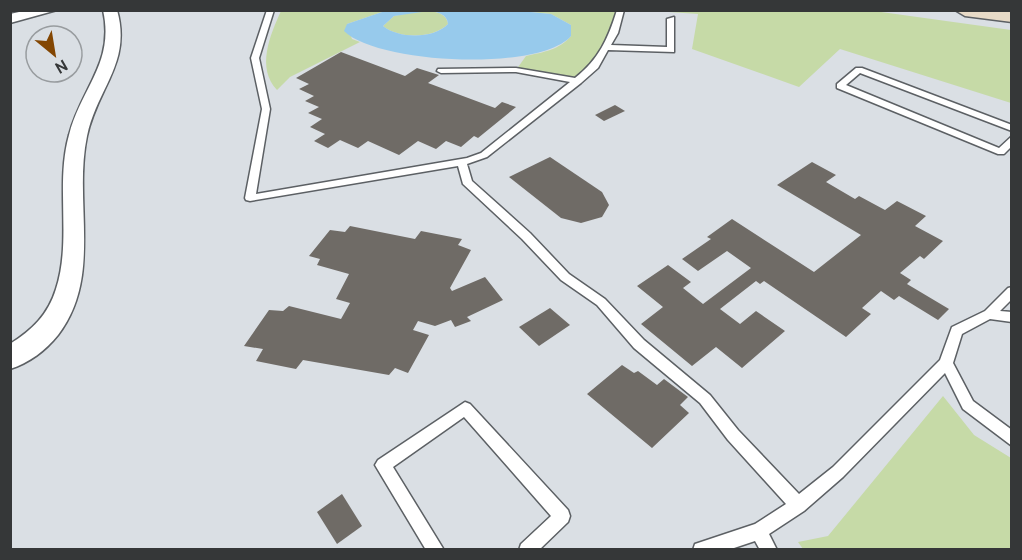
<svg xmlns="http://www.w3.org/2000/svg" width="1022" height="560" viewBox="0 0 1022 560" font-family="Cabin,sans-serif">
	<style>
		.green { fill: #c6daa7 }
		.water { fill: #97caec; fill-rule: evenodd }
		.building { fill: #6f6b66 }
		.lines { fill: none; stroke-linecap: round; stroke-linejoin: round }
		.lane-casing { stroke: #5c6064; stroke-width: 3 }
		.street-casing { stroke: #5c6064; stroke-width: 3 }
		.secondary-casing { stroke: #5c6064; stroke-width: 3 }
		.lane { fill: #fff; fill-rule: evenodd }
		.street { fill: #fff; fill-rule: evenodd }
		.secondary { fill: #e7dac7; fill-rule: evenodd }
	</style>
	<rect width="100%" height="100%" fill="#dadfe4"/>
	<g class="green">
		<path d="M281,11h104l-38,13 5,15 8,3 -70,35 -13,13c-21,-22 -7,-55 4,-79z"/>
		<path d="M420,11c11,0 26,0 28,13 -15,15 -49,15 -65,2l11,-10z"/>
		<path d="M520,11h101l-7,22 -36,48 -62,-11 10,-14c18,-4 33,-6 45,-20v-11l-20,-11z"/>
		<path d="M654,11h220l137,19v73l-171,-54 -41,38 -107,-38 6,-35z"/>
		<path d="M943,396l31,39 37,23v91h-208l-5,-7 30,-6z"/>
	</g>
	<path class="water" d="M385,11h135l31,3 20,11v11c-31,36 -194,28 -227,-5l3,-7zM429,11c9,1 18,3 19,13 -14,15 -49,15 -65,2l11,-10z"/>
	<g class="building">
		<path d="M341,52l64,24 12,-8 22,7 -11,8 67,25 7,-6 14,5 -38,31 -4,-2 -13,11 -15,-6 -10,8 -18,-8 -19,14 -31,-14 -10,7 -18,-8 -12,8 -14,-7 11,-7 -15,-7 12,-8 -14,-6 11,-6 -14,-6 9,-5 -15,-7 10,-5 -13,-6z"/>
		<path d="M615,105l10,6 -21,10 -9,-6z"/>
		<path d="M550,157l52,35 7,13 -7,12 -21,6 -20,-5 -52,-41z"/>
		<path d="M812,162l24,13 -10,7 29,17 4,-3 26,14 12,-9 29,15 -11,10 28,15 -19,18 -4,-3 -20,17 11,7 -4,4 42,25 -11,11 -39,-24 -5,4 -13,-9 -19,17 9,6 -25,23 -82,-56 -4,3 -4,-3 -36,28 20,15 16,-13 29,20 -43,37 -26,-21 -24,19 -51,-42 22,-17 -26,-21 31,-21 23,17 -8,6 20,16 48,-36 -24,-17 -29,20 -16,-12 29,-20 -4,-2 25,-18 82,53 47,-37 -84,-50z"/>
		<path d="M350,226l65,13 6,-8 41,8 -4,6 13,5 -21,38 2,3 33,-14 18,23 -36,17 4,4 -16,6 -4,-7 -16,6 -17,-5 -5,9 16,5 -21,38 -13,-5 -6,7 -86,-15 -7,9 -40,-8 7,-12 -19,-3 25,-36 14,1 6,-5 52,13 9,-16 -14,-4 13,-25 -32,-9 3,-6 -11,-3 21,-26 15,2z"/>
		<path d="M550,308l20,17 -31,21 -20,-19z"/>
		<path d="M622,365l12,8 4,-2 19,14 7,-6 24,18 -8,8 9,8 -37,35 -65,-54z"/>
		<path d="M342,494l20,32 -25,18 -20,-32z"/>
	</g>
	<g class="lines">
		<defs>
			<g id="lane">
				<path d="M267,10h7l-15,48 11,51 -14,85 211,-36 14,-5 89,-71 -54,-10 -75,1 -4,-2 1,-2 78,-1 59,10c24,-19 33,-39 42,-68h7l-6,23 -7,12 56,2v-28l7,-2v35l-66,-2 -10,18 -17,15 -94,74 -20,7 5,17 58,52 39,41 36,25 39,41 66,55 28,35 61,64 34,-27 107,-107 12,-33 33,-16 23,-23 4,-1v12l-12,12 12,1v10l-22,-3 -28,15 -9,29 20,38 39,29v16l-49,-37 -18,-36 -102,104 -39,34 -35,23 8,16h-17l-5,-9 -27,9h-35l2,-6 60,-20 31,-20 -58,-64 -28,-37 -66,-55 -37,-43 -36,-25 -39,-41 -59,-55 -5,-18 -208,35 -4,-1 -1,-2 17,-89 -11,-51z"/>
				<path d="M856,68h6l150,57v6l-152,-58 -14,12 153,63 13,-12v10l-8,8h-6l-161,-66v-4z"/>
				<path d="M465,402l5,2 98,106 2,6 -2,6 -29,28h-20l2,-6 30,-28 -87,-99 -71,50 51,83h-18l-51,-85 3,-5z"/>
			</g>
			<g id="street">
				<path d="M28,10h29l-47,13v-9z"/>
				<path d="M103,10h14c15,53 -20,78 -30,126 -14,67 16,140 -29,199 -12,15 -29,28 -48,34v-25c22,-14 38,-29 46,-55 16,-49 -1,-104 13,-154 12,-47 46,-72 34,-125z"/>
			</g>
			<path id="secondary" d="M955,10h57v12l-47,-6z"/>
		</defs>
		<use href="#lane" class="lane-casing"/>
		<use href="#street" class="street-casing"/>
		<use href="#secondary" class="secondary-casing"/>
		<use href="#lane" class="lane"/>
		<use href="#street" class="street"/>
		<use href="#secondary" class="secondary"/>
	</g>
	<rect width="1022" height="560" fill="none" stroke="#353738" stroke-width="24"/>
	<g transform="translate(54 54) rotate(150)"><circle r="28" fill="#dadfe4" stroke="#989c9f" stroke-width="1.5"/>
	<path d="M0-4.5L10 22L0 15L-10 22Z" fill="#834602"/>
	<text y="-9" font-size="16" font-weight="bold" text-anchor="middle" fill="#353738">N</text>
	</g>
</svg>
